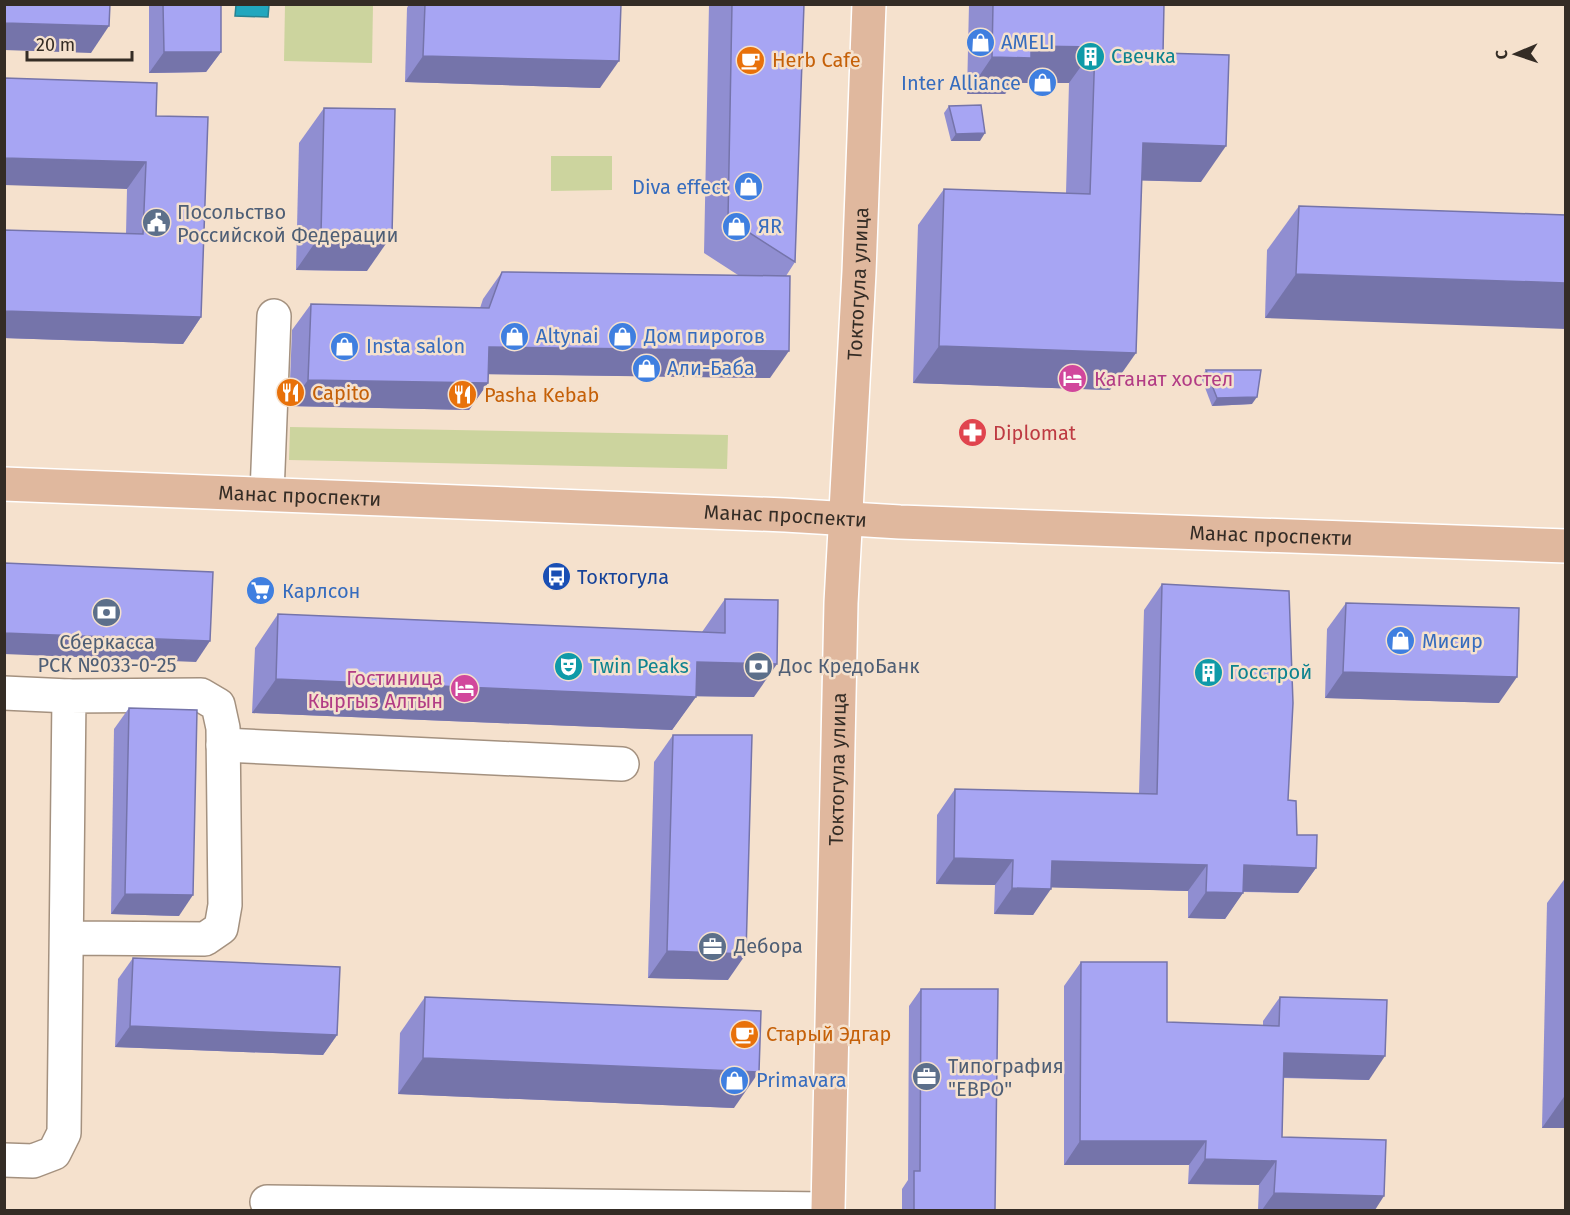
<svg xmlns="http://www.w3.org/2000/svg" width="1570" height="1215" viewBox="0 0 1570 1215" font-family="'Fira Sans',sans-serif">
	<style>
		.green { fill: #ccd49e }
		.water { fill: #21a7be; stroke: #278290; stroke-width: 1.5 }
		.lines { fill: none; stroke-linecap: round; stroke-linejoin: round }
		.minor-casing { stroke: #a4917f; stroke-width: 36 }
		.major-casing { stroke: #fff; stroke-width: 36 }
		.minor { stroke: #fff; stroke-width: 33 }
		.major { stroke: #e0b89e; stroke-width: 33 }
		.wall { fill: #908ed1 }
		.shaded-wall { fill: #7574aa }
		.building { fill: #a7a5f3; stroke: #7574aa; stroke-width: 1.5 }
		.labels { text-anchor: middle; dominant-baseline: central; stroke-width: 5; stroke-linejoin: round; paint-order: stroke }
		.shop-label { font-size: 20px; fill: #366cbe; stroke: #f5e1cd; text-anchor: start }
		.culture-label { font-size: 20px; fill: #0d838f; stroke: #f5e1cd; text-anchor: start }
		.food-label { font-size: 20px; fill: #c56008; stroke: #f5e1cd; text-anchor: start }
		.service-label { font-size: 20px; fill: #4e5e75; stroke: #f5e1cd; text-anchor: start }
		.street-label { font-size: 20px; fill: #342c25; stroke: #f5e1cd }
		.hotel-label { font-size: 20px; fill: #b23c85; stroke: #f5e1cd; text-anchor: start }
		.health-label { font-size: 20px; fill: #be3a42; stroke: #f5e1cd; text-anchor: start }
		.transit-label { font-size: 20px; fill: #164399; stroke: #f5e1cd; text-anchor: start }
	</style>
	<rect width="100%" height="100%" fill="#f5e1cd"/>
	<g class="green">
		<path d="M285,5h88l-1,58 -88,-2z"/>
		<path d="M551,156h61v34l-61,1z"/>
		<path d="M290,427l438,8 -1,34 -438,-9z"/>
	</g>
	<path class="water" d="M236,5h33l-1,12 -33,-1z"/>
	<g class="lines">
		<defs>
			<g id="minor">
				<path d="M267,494l7,-178"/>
				<path d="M4,693l65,3"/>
				<path d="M223,745l399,19"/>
				<path d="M4,1160l29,1 21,-8 10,-20 5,-437 132,-1 17,10 5,23 2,177 -4,23 -16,11 -138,-1"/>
				<path d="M267,1202l561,7"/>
			</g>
			<g id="major">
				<path id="s1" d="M4,484l781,31 115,7 666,24"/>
				<path id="s2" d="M828,1210l13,-607 18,-331 10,-268"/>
			</g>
		</defs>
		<use href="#minor" class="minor-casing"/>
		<use href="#major" class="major-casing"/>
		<use href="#minor" class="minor"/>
		<use href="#major" class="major"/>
	</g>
	<g class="wall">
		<path d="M149,4h72v48l-15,20 -57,1z"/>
		<path d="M409,4h212l-21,84 -195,-6 2,-74z"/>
		<path d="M709,4h95l-9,258 -9,14 -16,102 -282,-4v9l-19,27 -180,-4 3,-76 19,-26 169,4 3,-9 19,-27 236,3 -34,-22z"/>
		<path d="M969,4h195l-1,49 38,129 -59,-2 -32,210 -197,-7 5,-158 26,-36 122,4 3,-110h-56l-8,11h-38z"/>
		<path d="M949,106l31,35h-29l-7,-28z"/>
		<path d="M324,108l43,163 -71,-1 3,-127z"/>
		<path d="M156,116l45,201 -18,27 -179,-6v-108l122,4 1,-45z"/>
		<path d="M1299,206l267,9 -301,103 2,-68z"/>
		<path d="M1206,370l46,34 -40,2 -11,-29z"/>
		<path d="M1162,584l126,216 9,35 19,33 -18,25 -55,-1 -18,27 -37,-1v-27l-137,-4 -18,28 -39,-1 1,-29 -59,-1 1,-69 18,-26 184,5 5,-184z"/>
		<path d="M725,599l29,98 -58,-1 -24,34 -420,-17 3,-65 23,-34 424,18z"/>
		<path d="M1346,603l153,100 -174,-5 2,-69z"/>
		<path d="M129,708l50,208 -68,-2 3,-185z"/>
		<path d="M673,735l55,245 -80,-2 6,-216z"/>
		<path d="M1566,877v251h-24l5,-225z"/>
		<path d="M133,958l204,77 -14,20 -208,-8 3,-68z"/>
		<path d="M1081,962l86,60 96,3v-4l17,-24 89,83 -86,-2 -1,59 93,73h-117l1,-25 -71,-1 1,-19h-125v-179z"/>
		<path d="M921,989l74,221h-93v-21l6,-9 1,-174z"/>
		<path d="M425,997l309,111 -336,-14 2,-61z"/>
	</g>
	<g class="shaded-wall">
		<path d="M4,23l105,3 -18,27 -87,-3z"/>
		<path d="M1031,46l64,1 -26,36h-56l-8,11h-38l25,-37z"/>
		<path d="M164,52h57l-15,20 -57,1z"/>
		<path d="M423,56l196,5 -19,27 -195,-6z"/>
		<path d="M985,133l-5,8h-29l5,-7z"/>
		<path d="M1143,143l83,3 -25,36 -83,-2z"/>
		<path d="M4,158l142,4 -19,27 -123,-4z"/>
		<path d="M321,234l71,1 -25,36 -71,-1z"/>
		<path d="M1296,274l270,9v46l-301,-11z"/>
		<path d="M4,311l197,6 -18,27 -179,-6z"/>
		<path d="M939,346l197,7 -26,37 -197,-7z"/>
		<path d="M489,347l300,4 -19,27 -300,-4z"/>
		<path d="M308,380l180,3 -19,27 -180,-4z"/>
		<path d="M1257,397l-5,7 -40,2 5,-8z"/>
		<path d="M4,633l206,8 -14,21 -192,-8z"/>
		<path d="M697,662l80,2 -23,33 -80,-1z"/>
		<path d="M1343,672l174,5 -18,26 -174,-5z"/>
		<path d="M276,679l420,18 -24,33 -420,-17z"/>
		<path d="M954,858l59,2 -18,25 -59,-1z"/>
		<path d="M1052,861l155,4 -19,26 -154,-4z"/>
		<path d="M1244,865l72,3 -18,25 -72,-2z"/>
		<path d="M1012,888l39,1 -18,26 -39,-1z"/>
		<path d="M1206,892l37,1 -18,26 -37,-1z"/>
		<path d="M125,894l68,1 -14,21 -68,-2z"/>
		<path d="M667,951l79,3 -18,26 -80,-2z"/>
		<path d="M130,1026l207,9 -14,20 -208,-8z"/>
		<path d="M1284,1053l101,3 -16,24 -102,-3z"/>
		<path d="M423,1058l336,14 -25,36 -336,-14z"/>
		<path d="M1566,1094v34h-24z"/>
		<path d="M1080,1141h126l-17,24h-125z"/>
		<path d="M1205,1159l71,2 -17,24 -71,-1z"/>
		<path d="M1274,1193l110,3 -9,14h-113z"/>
	</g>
	<g class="building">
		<path d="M4,4h106l-1,22 -105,-3z"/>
		<path d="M163,4h58v48h-57z"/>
		<path d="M425,4h196l-2,57 -196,-5z"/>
		<path d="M732,4h72l-9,258 -67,-43z"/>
		<path d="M993,4h171l-1,49 66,2 -3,91 -83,-3 -7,210 -197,-7 5,-157 146,5 5,-147 -64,-1v12l-39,-1z"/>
		<path d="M4,78l153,5 -1,33 52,1 -7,200 -197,-6v-81l139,4 3,-72 -142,-4z"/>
		<path d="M981,105l4,28 -29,1 -7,-28z"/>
		<path d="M324,108l71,1 -3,126 -71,-1z"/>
		<path d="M1299,206l267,9v68l-270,-9z"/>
		<path d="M502,272l288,4 -1,75 -300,-4 -1,36 -180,-3 3,-76 178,4z"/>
		<path d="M1206,370h55l-4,27 -40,1z"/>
		<path d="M4,563l209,9 -3,69 -206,-8z"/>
		<path d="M1162,584l127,7 4,112 -5,97 8,1 1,34h20l-1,33 -72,-3 -1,28 -37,-1 1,-27 -155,-4 -1,28 -39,-1 1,-28 -59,-2 1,-69 202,5z"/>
		<path d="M725,599l53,1 -1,64 -80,-2 -1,35 -420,-18 2,-65 447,19z"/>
		<path d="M1346,603l173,5 -2,69 -174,-5z"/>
		<path d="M129,708l68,2 -4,185 -68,-1z"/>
		<path d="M673,735h79l-6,219 -79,-3z"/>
		<path d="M133,958l207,9 -3,68 -207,-9z"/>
		<path d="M1081,962h86v60l112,4 1,-29 107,3 -2,56 -101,-3 -2,84 104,3 -2,56 -110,-3 2,-32 -71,-2 1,-18h-126z"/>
		<path d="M921,989h77l-3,221h-81v-39h6z"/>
		<path d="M425,997l336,14 -2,61 -336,-14z"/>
	</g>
	<defs>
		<symbol id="shop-disc" viewBox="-11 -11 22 22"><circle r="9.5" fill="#3f7fe0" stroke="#f5e1cd"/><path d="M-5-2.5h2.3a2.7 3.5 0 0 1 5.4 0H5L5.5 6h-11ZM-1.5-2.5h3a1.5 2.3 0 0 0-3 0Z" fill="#fff"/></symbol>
		<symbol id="building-disc" viewBox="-11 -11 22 22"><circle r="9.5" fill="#0f9aa8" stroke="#f5e1cd"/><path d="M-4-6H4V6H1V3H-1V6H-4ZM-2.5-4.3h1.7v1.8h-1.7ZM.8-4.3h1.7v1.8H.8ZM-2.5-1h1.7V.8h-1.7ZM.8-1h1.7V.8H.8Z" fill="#fff"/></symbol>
		<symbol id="cafe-disc" viewBox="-11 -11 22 22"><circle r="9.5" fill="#e8710a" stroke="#f5e1cd"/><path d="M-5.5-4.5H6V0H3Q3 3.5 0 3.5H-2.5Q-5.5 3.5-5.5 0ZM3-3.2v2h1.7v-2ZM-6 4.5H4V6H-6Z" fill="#fff"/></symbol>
		<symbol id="civic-disc" viewBox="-11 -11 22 22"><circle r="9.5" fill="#5c6f8a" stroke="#f5e1cd"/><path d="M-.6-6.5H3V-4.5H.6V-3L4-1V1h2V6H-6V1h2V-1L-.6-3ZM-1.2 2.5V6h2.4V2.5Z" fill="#fff"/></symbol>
		<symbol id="hotel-disc" viewBox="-11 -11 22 22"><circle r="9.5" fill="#d1479c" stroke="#f5e1cd"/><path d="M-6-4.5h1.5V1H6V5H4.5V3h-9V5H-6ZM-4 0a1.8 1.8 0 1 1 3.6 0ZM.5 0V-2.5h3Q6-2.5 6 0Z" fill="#fff"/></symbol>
		<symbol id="restaurant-disc" viewBox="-11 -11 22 22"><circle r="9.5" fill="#e8710a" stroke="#f5e1cd"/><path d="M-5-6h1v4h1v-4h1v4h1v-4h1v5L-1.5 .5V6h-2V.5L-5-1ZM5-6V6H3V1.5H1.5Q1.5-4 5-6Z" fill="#fff"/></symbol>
		<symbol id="pharmacy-disc" viewBox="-11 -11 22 22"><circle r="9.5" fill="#e0444e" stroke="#f5e1cd"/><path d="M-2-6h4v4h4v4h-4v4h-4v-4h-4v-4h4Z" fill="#fff"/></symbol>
		<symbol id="bus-disc" viewBox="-11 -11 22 22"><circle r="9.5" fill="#1a4fb4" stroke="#f5e1cd"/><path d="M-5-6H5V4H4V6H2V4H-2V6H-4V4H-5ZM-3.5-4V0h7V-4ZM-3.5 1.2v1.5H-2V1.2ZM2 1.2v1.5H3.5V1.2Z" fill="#fff"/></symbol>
		<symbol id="supermarket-disc" viewBox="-11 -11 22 22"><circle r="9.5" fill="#3f7fe0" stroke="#f5e1cd"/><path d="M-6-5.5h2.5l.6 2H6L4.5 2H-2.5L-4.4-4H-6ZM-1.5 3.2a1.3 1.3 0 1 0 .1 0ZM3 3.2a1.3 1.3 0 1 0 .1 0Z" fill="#fff"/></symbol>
		<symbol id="bank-disc" viewBox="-11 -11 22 22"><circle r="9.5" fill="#5c6f8a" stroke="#f5e1cd"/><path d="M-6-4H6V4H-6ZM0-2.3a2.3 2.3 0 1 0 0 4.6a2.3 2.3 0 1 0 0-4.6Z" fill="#fff"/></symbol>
		<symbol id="theatre-disc" viewBox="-11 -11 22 22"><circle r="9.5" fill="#0f9aa8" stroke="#f5e1cd"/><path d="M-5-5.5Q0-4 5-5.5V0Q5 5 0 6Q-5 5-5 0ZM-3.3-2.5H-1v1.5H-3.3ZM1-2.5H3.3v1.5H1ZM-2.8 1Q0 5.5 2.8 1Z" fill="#fff"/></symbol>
		<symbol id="office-disc" viewBox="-11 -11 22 22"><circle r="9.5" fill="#5c6f8a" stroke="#f5e1cd"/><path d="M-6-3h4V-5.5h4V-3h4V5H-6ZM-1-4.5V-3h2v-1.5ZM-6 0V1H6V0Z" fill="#fff"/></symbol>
	</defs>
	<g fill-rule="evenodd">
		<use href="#shop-disc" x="964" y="26" width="33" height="33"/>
		<use href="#building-disc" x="1074" y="40" width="33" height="33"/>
		<use href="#cafe-disc" x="734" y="44" width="33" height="33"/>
		<use href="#shop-disc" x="1026" y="66" width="33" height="33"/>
		<use href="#shop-disc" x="732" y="170" width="33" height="33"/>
		<use href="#civic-disc" x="140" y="206" width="33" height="33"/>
		<use href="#shop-disc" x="720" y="210" width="33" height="33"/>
		<use href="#shop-disc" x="498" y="320" width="33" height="33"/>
		<use href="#shop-disc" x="606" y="320" width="33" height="33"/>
		<use href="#shop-disc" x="328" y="330" width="33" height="33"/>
		<use href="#shop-disc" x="630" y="352" width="33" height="33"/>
		<use href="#hotel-disc" x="1056" y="362" width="33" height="33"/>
		<use href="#restaurant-disc" x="274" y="376" width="33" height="33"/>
		<use href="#restaurant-disc" x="446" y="378" width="33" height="33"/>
		<use href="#pharmacy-disc" x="956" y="416" width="33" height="33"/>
		<use href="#bus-disc" x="540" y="560" width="33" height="33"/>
		<use href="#supermarket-disc" x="244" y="574" width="33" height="33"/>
		<use href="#bank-disc" x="90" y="596" width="33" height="33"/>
		<use href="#shop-disc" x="1384" y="624" width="33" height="33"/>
		<use href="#theatre-disc" x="552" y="650" width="33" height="33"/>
		<use href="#bank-disc" x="742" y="650" width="33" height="33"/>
		<use href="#building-disc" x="1192" y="656" width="33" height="33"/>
		<use href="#hotel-disc" x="448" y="672" width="33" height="33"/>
		<use href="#office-disc" x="696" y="930" width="33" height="33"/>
		<use href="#cafe-disc" x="728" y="1018" width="33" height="33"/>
		<use href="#office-disc" x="910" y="1060" width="33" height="33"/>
		<use href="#shop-disc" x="718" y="1064" width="33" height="33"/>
	</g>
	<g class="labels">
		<g class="shop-label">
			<text x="1001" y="42">AMELI</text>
			<text x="1021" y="83" text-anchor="end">Inter Alliance</text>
			<text x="728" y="187" text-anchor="end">Diva effect</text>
			<text x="758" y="226">ЯR</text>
			<text x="536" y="336">Altynai</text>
			<text x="644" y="336">Дом пирогов</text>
			<text x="366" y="346">Insta salon</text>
			<text x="667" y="368">Али-Баба</text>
			<text x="282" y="591">Карлсон</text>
			<text x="1422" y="641">Мисир</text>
			<text x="756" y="1080">Primavara</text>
		</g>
		<g class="culture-label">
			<text x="1111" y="56">Свечка</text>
			<text x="590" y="666">Twin Peaks</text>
			<text x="1229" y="672">Госстрой</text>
		</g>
		<g class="food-label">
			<text x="772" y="60">Herb Cafe</text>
			<text x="312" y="393">Capito</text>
			<text x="484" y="395">Pasha Kebab</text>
			<text x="766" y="1034">Старый Эдгар</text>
		</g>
		<g class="service-label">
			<text x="177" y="212">Посольство<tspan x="177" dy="23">Российской Федерации</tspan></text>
			<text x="107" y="642" text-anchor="middle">Сберкасса<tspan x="107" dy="23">РСК №033-0-25</tspan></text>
			<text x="779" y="666">Дос КредоБанк</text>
			<text x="734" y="946">Дебора</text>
			<text x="948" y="1066">Типография<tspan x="948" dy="23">"ЕВРО"</tspan></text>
		</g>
		<g class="street-label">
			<text stroke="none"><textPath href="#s2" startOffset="927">Токтогула улица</textPath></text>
			<text stroke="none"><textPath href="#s1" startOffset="296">Манас проспекти</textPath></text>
			<text stroke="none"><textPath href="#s1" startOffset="782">Манас проспекти</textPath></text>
			<text stroke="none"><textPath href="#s1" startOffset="1268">Манас проспекти</textPath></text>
			<text stroke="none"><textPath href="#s2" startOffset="441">Токтогула улица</textPath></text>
		</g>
		<g class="hotel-label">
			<text x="1094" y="379">Каганат хостел</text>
			<text x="443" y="678" text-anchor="end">Гостиница<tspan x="443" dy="23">Кыргыз Алтын</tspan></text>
		</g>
		<g class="health-label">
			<text x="993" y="433">Diplomat</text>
		</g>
		<g class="transit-label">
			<text x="577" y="577">Токтогула</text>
		</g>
	</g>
	<rect width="1570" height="1215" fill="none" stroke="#342c25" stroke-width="12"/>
	<g transform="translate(1516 54) rotate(268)" stroke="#f5e1cd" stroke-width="4.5" paint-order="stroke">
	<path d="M0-4.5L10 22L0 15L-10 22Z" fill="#342c25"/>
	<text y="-9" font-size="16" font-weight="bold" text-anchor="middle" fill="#342c25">С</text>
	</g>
	<path d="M27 51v9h105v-9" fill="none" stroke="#342c25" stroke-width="3"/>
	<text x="36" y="51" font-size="18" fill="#342c25" stroke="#f5e1cd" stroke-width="4.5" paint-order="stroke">20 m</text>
</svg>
